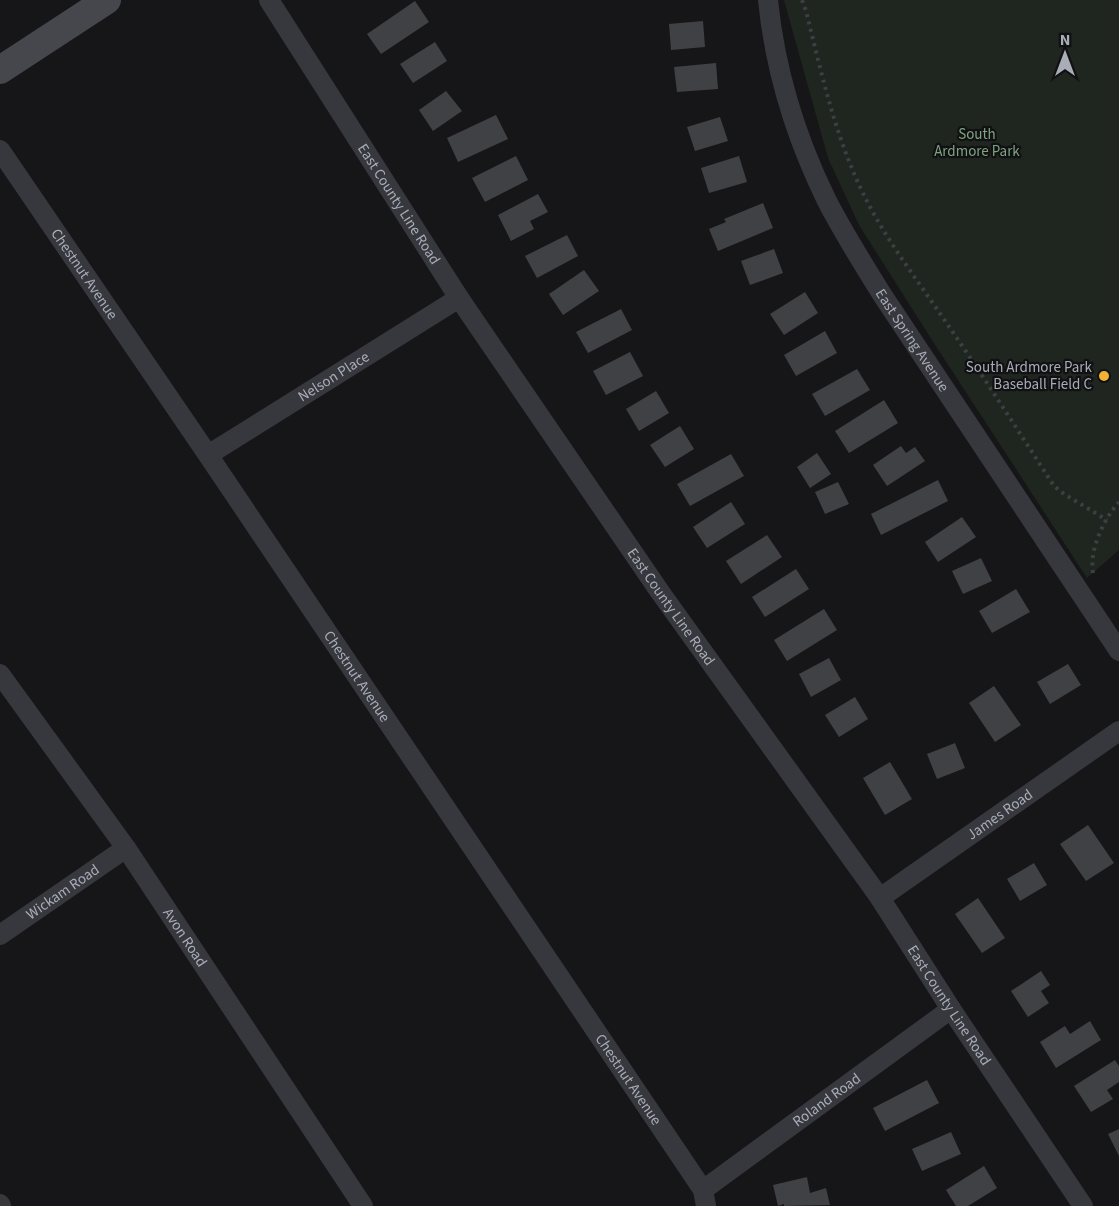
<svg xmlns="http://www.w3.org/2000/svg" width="1119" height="1206" viewBox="0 0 1119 1206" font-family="'Source Sans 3',sans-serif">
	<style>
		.green { fill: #1e261f }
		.building { fill: #404145 }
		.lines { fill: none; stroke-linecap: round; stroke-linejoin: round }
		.path { stroke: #3d3f44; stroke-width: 4; stroke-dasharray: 3 4.5; stroke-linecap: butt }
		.minor { stroke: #37383d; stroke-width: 20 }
		.secondary { stroke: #45474d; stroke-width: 28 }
		.poi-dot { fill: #f2b134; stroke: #111113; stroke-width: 2 }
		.labels { text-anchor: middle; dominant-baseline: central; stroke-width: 4.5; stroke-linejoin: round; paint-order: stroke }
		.park-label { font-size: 15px; fill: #7fa381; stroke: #111113 }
		.street-label { font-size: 15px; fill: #a8adb8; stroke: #111113 }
		.poi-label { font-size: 15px; fill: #a8adb8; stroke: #111113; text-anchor: end }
	</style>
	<rect width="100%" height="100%" fill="#161618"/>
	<path class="green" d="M784,0h335v550l-32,28 -157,-241 -71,-112 -31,-67z"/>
	<g class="building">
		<path d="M415,1l14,21 -48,32 -14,-20z"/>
		<path d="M703,21l2,26 -34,3 -2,-26z"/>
		<path d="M435,42l12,19 -34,22 -13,-19z"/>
		<path d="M716,63l2,26 -41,3 -3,-25z"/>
		<path d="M446,91l16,20 -29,20 -14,-21z"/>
		<path d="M496,115l12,24 -50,23 -11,-24z"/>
		<path d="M720,117l8,24 -33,10 -8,-24z"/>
		<path d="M516,156l12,24 -43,22 -13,-24z"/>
		<path d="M739,156l8,26 -38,11 -8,-25z"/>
		<path d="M538,194l10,18 -18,9 4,8 -23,12 -13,-26z"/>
		<path d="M763,203l10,25 -55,23 -9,-22 17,-7 -2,-3z"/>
		<path d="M567,235l11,21 -41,22 -12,-22z"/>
		<path d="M774,249l9,24 -33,12 -9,-24z"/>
		<path d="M584,270l15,21 -36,24 -14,-21z"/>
		<path d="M805,292l13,21 -34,22 -14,-21z"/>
		<path d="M621,309l11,21 -44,23 -12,-21z"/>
		<path d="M825,331l12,22 -41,23 -12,-21z"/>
		<path d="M630,352l13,24 -37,19 -13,-24z"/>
		<path d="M857,369l13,21 -45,26 -13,-22z"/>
		<path d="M656,391l13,22 -30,18 -13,-22z"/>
		<path d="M884,400l14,23 -49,30 -14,-22z"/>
		<path d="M680,426l14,23 -29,18 -15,-22z"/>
		<path d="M901,446l5,7 9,-6 10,14 -38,25 -14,-21z"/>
		<path d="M817,453l14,21 -21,14 -13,-21z"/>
		<path d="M731,454l13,22 -54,30 -13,-22z"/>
		<path d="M938,480l10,21 -67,34 -10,-21z"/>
		<path d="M838,482l11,22 -24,10 -10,-22z"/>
		<path d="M731,502l14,22 -38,24 -14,-21z"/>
		<path d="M962,517l14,20 -38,25 -13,-20z"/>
		<path d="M767,535l15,22 -41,27 -15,-23z"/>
		<path d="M981,558l11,23 -29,13 -11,-23z"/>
		<path d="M796,569l13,20 -44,28 -13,-20z"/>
		<path d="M1016,589l14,23 -38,21 -13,-22z"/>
		<path d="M824,609l13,21 -50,31 -13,-21z"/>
		<path d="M829,658l12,22 -30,17 -12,-23z"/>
		<path d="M1068,664l13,21 -31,19 -13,-22z"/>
		<path d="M994,686l27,39 -26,17 -26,-39z"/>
		<path d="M855,697l13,22 -29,18 -14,-22z"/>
		<path d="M955,743l10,25 -28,11 -10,-25z"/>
		<path d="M890,762l22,37 -27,16 -22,-37z"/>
		<path d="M1088,825l26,38 -28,18 -26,-37z"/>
		<path d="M1034,863l13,22 -27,16 -13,-22z"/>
		<path d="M978,898l27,40 -23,15 -27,-39z"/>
		<path d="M1041,971l9,14 -9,6 8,12 -21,14 -17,-26z"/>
		<path d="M1090,1021l11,19 -45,28 -16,-26 25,-16 5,8z"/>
		<path d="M1115,1060l4,6v16l-12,8 6,9 -22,13 -17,-26z"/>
		<path d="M927,1080l12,23 -54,28 -12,-23z"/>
		<path d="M1119,1129v27l-11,-22z"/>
		<path d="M951,1132l10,22 -39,17 -10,-22z"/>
		<path d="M984,1166l13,22 -29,18h-12l-10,-16z"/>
		<path d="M807,1177l3,16 16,-5 4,17 -46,1v-2l-6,2 -5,-21z"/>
	</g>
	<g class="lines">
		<g class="path">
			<path d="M802,0l4,11c15,60 28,121 55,178 21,45 52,85 80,126 39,56 76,114 113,171l10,8 43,26"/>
			<path d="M1093,573c-4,-24 11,-54 26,-71"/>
		</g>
		<g class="minor">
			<path id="s1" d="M269,0l190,298 201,294 220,306 71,111 132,197"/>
			<path id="s2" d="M768,0c7,70 28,138 59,201 17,33 36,63 56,95l236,355"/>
			<path id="s3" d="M0,150l208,305 495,735 3,16"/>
			<path id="s4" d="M208,455l251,-157"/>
			<path id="s5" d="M0,674l126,174 237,358"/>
			<path id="s6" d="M880,898l239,-167"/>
			<path id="s7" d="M0,935l126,-87"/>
			<path id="s8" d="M703,1190l248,-181"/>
			<path d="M0,1204l1,2"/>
		</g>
		<path class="secondary" d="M0,70l107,-70"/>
	</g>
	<circle class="poi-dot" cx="1104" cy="376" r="6"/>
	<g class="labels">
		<g class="park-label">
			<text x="977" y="134">South<tspan x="977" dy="17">Ardmore Park</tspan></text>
		</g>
		<g class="street-label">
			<text stroke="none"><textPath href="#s1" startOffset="242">East County Line Road</textPath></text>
			<text stroke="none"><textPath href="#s3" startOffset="150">Chestnut Avenue</textPath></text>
			<text stroke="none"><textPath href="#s2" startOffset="374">East Spring Avenue</textPath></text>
			<text stroke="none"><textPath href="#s4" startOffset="148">Nelson Place</textPath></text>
			<text stroke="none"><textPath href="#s1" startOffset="728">East County Line Road</textPath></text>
			<text stroke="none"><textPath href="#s3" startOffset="636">Chestnut Avenue</textPath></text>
			<text stroke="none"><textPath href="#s6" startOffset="146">James Road</textPath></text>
			<text stroke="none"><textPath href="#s7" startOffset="76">Wickam Road</textPath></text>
			<text stroke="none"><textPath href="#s5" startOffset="322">Avon Road</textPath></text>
			<text stroke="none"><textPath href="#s1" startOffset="1214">East County Line Road</textPath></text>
			<text stroke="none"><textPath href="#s3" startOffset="1122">Chestnut Avenue</textPath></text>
			<text stroke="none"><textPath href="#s8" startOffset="153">Roland Road</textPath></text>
		</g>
		<g class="poi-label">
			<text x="1092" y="367">South Ardmore Park<tspan x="1092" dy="17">Baseball Field C</tspan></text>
		</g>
	</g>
	<g transform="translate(1065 54)" stroke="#111113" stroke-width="4.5" paint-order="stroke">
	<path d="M0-4.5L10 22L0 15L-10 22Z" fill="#a8adb8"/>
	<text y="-9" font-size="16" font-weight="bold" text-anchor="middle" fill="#a8adb8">N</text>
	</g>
</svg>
